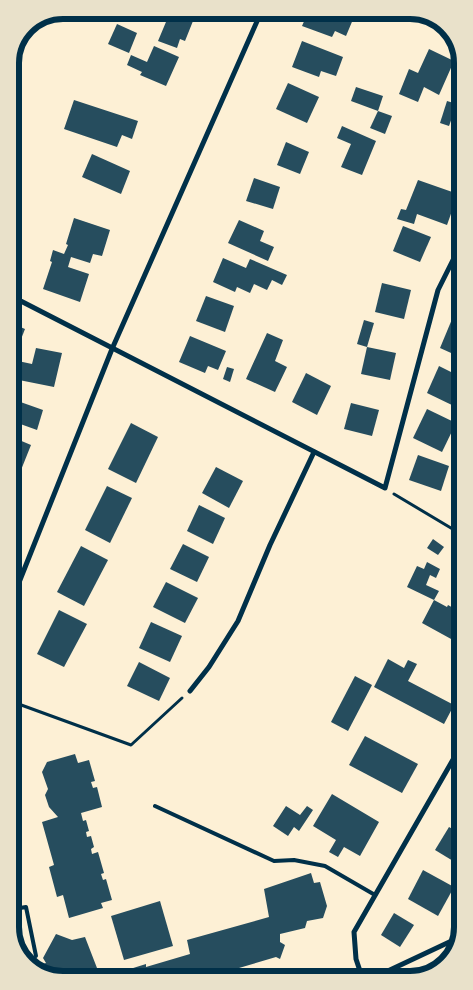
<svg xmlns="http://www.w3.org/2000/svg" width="473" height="990" viewBox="0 0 473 990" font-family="Commissioner,sans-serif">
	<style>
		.building { fill: #264d5e }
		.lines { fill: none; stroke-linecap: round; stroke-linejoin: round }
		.path { stroke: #003049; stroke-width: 3 }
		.service { stroke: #003049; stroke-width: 4 }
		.minor { stroke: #003049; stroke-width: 5 }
		.rim { fill: none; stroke: #003049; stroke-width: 6 }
	</style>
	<rect width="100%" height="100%" fill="#fdf0d5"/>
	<g class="building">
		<path d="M62,10h20l-3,9 -20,-8z"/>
		<path d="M171,10l26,1 -12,30 -5,-2 -3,9 -19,-7z"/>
		<path d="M309,10h27l18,7 -8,19 -11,-5 -3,6 -30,-11z"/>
		<path d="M117,24l20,9 -8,20 -21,-9z"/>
		<path d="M302,41l41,16 -7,19 -15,-5 -2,6 -27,-10z"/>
		<path d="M154,46l25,11 -13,29 -26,-11 2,-3 -15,-7 4,-10 16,7z"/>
		<path d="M429,49l25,12 -15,34 -15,-8 -6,15 -19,-8 10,-25 9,4z"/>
		<path d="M288,83l31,14 -12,26 -31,-14z"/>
		<path d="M356,87l27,9 -5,15 -27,-10z"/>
		<path d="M74,100l64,21 -6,18 -10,-4 -5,12 -53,-18z"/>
		<path d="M447,101l10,3 -8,22 -9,-3z"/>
		<path d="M378,111l14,5 -7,18 -15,-6z"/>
		<path d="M342,126l34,15 -14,34 -21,-8 10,-23 -14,-6z"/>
		<path d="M286,142l23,10 -9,22 -23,-9z"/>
		<path d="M92,154l38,17 -9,23 -39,-17z"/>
		<path d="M254,178l26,9 -7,22 -27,-8z"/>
		<path d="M418,180l40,14 -11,31 -30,-11 -3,10 -17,-5 4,-10 5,1z"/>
		<path d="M74,218l36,12 -8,26 -9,-2 -3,9 -19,-6 -3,10 21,7 -9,28 -37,-13 9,-27 -2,-1 3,-11 11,4 4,-9 -2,-1z"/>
		<path d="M239,220l25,11 -4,10 14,6 -6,14 -40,-18z"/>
		<path d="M403,226l28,11 -11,25 -27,-11z"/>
		<path d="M223,258l23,10 4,-9 37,16 -5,10 -10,-5 -5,10 -13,-6 -4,9 -13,-6 -2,5 -22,-10z"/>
		<path d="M382,283l29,7 -7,29 -29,-7z"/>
		<path d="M206,296l28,10 -9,26 -29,-11z"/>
		<path d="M460,300v57l-20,-9z"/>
		<path d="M364,320l10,3 -7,24 -10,-3z"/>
		<path d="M11,323l14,6 -11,28 -3,-1z"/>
		<path d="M267,333l16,7 -8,21 12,6 -12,25 -29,-13z"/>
		<path d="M190,336l36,15 -8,19 -10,-4 -3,7 -26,-11z"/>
		<path d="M367,347l29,6 -6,27 -29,-6z"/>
		<path d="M36,348l26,5 -8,34 -40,-8 4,-18 14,3z"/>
		<path d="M439,366l22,11v19l-5,11 -29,-14z"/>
		<path d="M227,367l7,2 -4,13 -7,-3z"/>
		<path d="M306,373l25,13 -14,29 -25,-13z"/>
		<path d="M12,399l31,11 -6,20 -25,-9z"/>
		<path d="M351,403l28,7 -7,26 -28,-7z"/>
		<path d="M427,409l29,14 -14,29 -29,-14z"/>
		<path d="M131,423l27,14 -22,46 -28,-14z"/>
		<path d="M12,437l19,8 -16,40 -3,-1z"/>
		<path d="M418,455l31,11 -8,25 -32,-11z"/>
		<path d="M456,461l5,3v11l-9,-6z"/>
		<path d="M216,467l27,14 -14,27 -27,-15z"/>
		<path d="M107,486l25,12 -22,45 -25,-13z"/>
		<path d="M199,505l26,13 -12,26 -26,-13z"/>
		<path d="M433,539l11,8 -6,8 -11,-7z"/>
		<path d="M183,544l26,13 -12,25 -27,-13z"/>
		<path d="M81,546l27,14 -24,46 -27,-14z"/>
		<path d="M427,562l13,7 -4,9 -6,-3 -4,10 13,6 -5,9 -27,-13 10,-21 7,3z"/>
		<path d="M166,582l32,16 -13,25 -32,-16z"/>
		<path d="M434,600l13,7 1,-2 14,8v32l-40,-22z"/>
		<path d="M59,610l28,14 -23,43 -27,-13z"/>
		<path d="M151,622l31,14 -12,26 -31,-14z"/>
		<path d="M388,659l16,9 4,-8 9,4 -9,17 46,24 -10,19 -70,-37z"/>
		<path d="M139,662l31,16 -11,23 -32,-15z"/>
		<path d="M355,676l17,9 -24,46 -17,-9z"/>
		<path d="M365,736l53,28 -16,29 -53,-28z"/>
		<path d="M75,754l3,9 11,-3 6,21 -4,1 2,6 4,-1 5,20 -21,6 2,8 3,-1 3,11 -3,1 1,5 4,-1 3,11 -3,2 1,5 6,-2 6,21 -3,1 2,6 3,-1 6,21 -11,3 2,5 -34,10 -6,-23 -6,2 -8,-30 5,-2 -12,-43 16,-5 -9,-10 -4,-12 3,-6 -6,-17 5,-10z"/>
		<path d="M332,794l47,28 -19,34 -16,-9 -6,10 -9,-5 7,-12 -23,-14z"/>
		<path d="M286,806l14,9 7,-9 6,4 -14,21 -5,-4 -6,9 -15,-10z"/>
		<path d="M449,827l14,8v32l-28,-17z"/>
		<path d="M423,870l31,17 -16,29 -30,-17z"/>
		<path d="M311,873l3,10 6,-1 7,24 -4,12 -16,3 -2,7 -25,6v8l5,3 -5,14 -4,-2 -71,21 -98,1 25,-6 -2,-4 16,-5v3l44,-13 -3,-14 82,-23 -5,-28z"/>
		<path d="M160,901l13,45 -49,14 -13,-44z"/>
		<path d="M394,913l20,12 -14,22 -19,-12z"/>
		<path d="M56,934l16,6 13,-3 12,31 -3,2 4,9 -39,1 -13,-5 -3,-11 3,-1 -3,-5z"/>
	</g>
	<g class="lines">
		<g class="path">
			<path d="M394,494l67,40"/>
			<path d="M13,702l118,43 51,-47"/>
		</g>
		<g class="service">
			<path d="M155,806l119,55 20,-1 31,6 50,29"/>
			<path d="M14,909l12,-2 10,49"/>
		</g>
		<g class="minor">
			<path d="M11,296l374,192 53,-198 16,-32"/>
			<path d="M12,600l100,-251 150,-339"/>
			<path d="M190,691l19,-24 29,-46 32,-76 44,-93"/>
			<path d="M362,977l-6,-18 -2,-27 108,-188"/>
			<path d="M375,977l85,-40"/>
		</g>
	</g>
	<path d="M0 0H473V990H0ZM63 19H410A44 44 0 0 1 454 63V927A44 44 0 0 1 410 971H63A44 44 0 0 1 19 927V63A44 44 0 0 1 63 19Z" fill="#e9e1ca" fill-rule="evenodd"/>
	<path class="rim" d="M63 19H410A44 44 0 0 1 454 63V927A44 44 0 0 1 410 971H63A44 44 0 0 1 19 927V63A44 44 0 0 1 63 19Z"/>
</svg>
